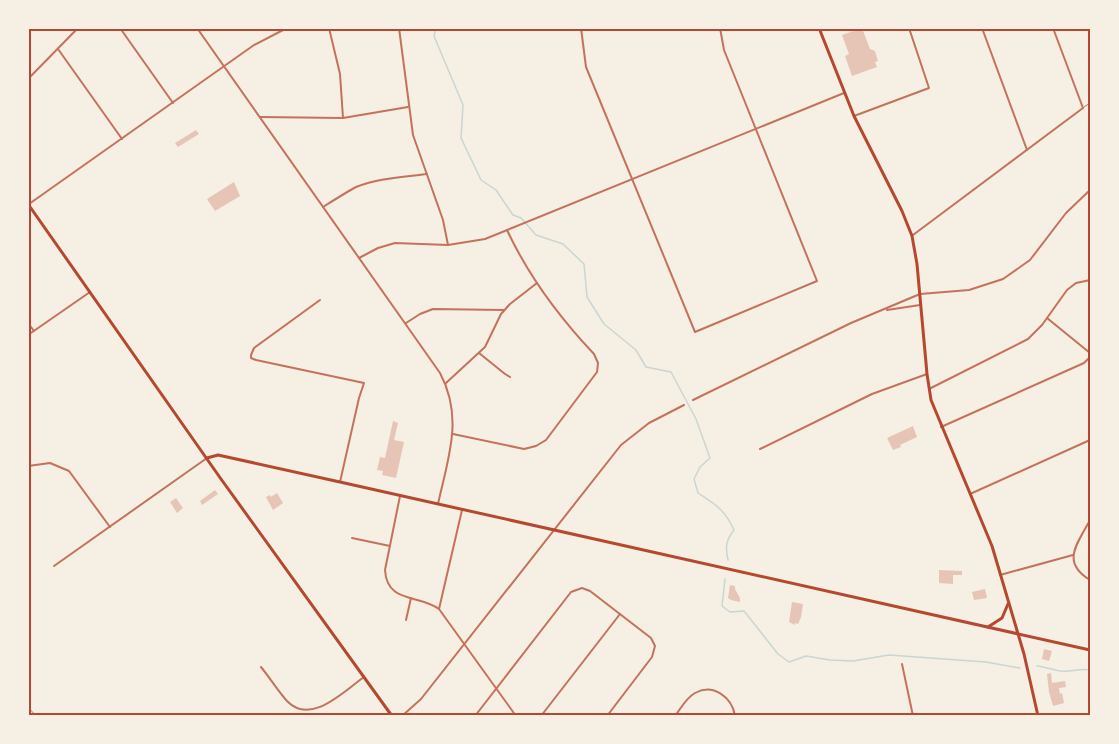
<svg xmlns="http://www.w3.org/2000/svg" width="1119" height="744" viewBox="0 0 1119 744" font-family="Roboto,sans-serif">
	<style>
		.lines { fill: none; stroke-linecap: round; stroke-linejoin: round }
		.stream { stroke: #c9d6d2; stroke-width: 1.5 }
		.building { fill: #e6c5b7 }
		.service { stroke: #c5725c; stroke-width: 1 }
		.minor { stroke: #c5725c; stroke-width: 2 }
		.secondary { stroke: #b5482f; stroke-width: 3 }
		.primary { stroke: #b5482f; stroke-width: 3 }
		.neatline { fill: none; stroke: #b5482f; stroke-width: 2 }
	</style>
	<rect width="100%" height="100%" fill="#f6efe4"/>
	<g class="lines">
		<g class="stream">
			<path d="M436,28l-2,8 29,69 -2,33 20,42 15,10 17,25 8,3 15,17 27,9 21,20 3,33 17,27 32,26 10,17 25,5 25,47 14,39 -10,9 -6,12 4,14c18,12 27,17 36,37 -8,10 -9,17 -6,30"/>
			<path d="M725,579l-3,27 8,6 14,-1 34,43 11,8 17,-6 24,4 23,1 36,-6 97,7 34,6"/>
			<path d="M1037,666c9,1 16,4 24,5 11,1 19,-3 29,-1"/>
		</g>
	</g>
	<g class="building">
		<path d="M862,28l8,21 5,2 3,10 -3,1 2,5 -25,9 -7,-20 4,-2 -7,-19z"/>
		<path d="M196,130l3,4 -21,13 -3,-4z"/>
		<path d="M234,182l6,14 -25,15 -8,-12z"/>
		<path d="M393,421l5,2 -4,17 10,2 -8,36 -14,-3 1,-4 -6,-1 3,-13 5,1z"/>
		<path d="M913,426l4,11 -17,8 1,2 -8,3 -6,-12z"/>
		<path d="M215,490l3,4 -16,11 -2,-4z"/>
		<path d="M277,493l6,10 -10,7 -7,-13 4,-2 1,2z"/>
		<path d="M176,498l7,10 -6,5 -7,-11z"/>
		<path d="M939,570l23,1v4h-9v9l-14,-1z"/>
		<path d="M730,585l5,1v3l5,9v4l-9,-2 -3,-2z"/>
		<path d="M985,589l2,9 -13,2 -2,-8z"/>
		<path d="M792,602l11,2 -2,13 -3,7 -3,-1v2l-6,-3z"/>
		<path d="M1044,649l8,2 -3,10 -7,-2z"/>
		<path d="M1051,673l1,10 13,-2 1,6 -7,1 1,6 2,-1 2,10 -11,3 -4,-14 -2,-18z"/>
	</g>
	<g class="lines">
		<g class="service">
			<path d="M1084,107l6,-4"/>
			<path d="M28,707l8,9"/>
		</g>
		<g class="minor">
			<path d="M120,28l53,75"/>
			<path d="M197,28l243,345c24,45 8,85 -2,131"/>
			<path d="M329,28l11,46 3,44"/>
			<path d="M399,28l14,107 30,85 5,25"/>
			<path d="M581,28l5,39 109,265 122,-51 -93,-231 -4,-22"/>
			<path d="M982,28l45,122"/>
			<path d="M58,49l64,90"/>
			<path d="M28,79l50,-51"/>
			<path d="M854,116l75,-28 -20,-60"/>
			<path d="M260,117l83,1 65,-11"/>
			<path d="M29,204l225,-159 33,-17"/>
			<path d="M323,207c11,-7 22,-14 33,-20 22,-9 47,-10 71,-13"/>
			<path d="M913,235l170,-127 -30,-80"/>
			<path d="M359,258l19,-10 17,-5 53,2 37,-6 359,-146"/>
			<path d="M320,300l-66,48 -3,7v3l5,2 108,23 -5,15 -19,84"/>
			<path d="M887,310l33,-5"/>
			<path d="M1047,318l43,35"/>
			<path d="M28,323l6,8"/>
			<path d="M406,323l14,-9 13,-5 71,1"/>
			<path d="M28,335l62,-43"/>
			<path d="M479,353l26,21 5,3"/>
			<path d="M446,383l39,-36 16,-33 9,-10 27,-21"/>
			<path d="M929,389l99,-50 14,-14 25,-35 9,-7 14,-3"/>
			<path d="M693,400l158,-77 69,-29 49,-4 34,-11 27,-19 36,-47 24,-23"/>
			<path d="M941,427l143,-64 6,-6"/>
			<path d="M453,434l71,15 12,-3 10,-6 51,-68 1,-9 -4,-9c-35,-37 -65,-77 -87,-124"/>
			<path d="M760,449l112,-55 55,-20"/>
			<path d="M28,466l22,-3 19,8 41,56"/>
			<path d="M970,494l120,-54"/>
			<path d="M400,496l-15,74c2,34 34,24 54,39l77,107"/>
			<path d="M1090,520c-12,23 -30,42 0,60"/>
			<path d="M352,538l38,8"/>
			<path d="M54,566l153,-108"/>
			<path d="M1000,575l73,-20"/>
			<path d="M439,609l23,-99"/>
			<path d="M406,620l5,-22"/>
			<path d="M902,664l11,52"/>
			<path d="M261,667c9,11 17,24 26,34 24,25 57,-10 77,-24"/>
			<path d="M402,716l19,-17 200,-254 28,-22 35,-18"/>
			<path d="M475,716l96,-124 11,-4 8,3 61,47 4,8 -3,11 -45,59"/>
			<path d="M541,716l79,-102"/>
			<path d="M675,716c6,-8 11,-18 20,-23 18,-10 37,4 40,23"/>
		</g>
		<g class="secondary">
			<path d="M28,204l193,275 171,237"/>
			<path d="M207,458l11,-3 122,27 750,168"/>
		</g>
		<g class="primary">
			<path d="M819,28l35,88 48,95 10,25 5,28 10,110 4,26 61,146 32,108 14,62"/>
			<path d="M988,627l14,-9 6,-14"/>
		</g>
	</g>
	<rect width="1119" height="744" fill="none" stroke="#f6efe4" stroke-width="60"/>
	<rect x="30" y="30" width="1059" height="684" class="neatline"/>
</svg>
